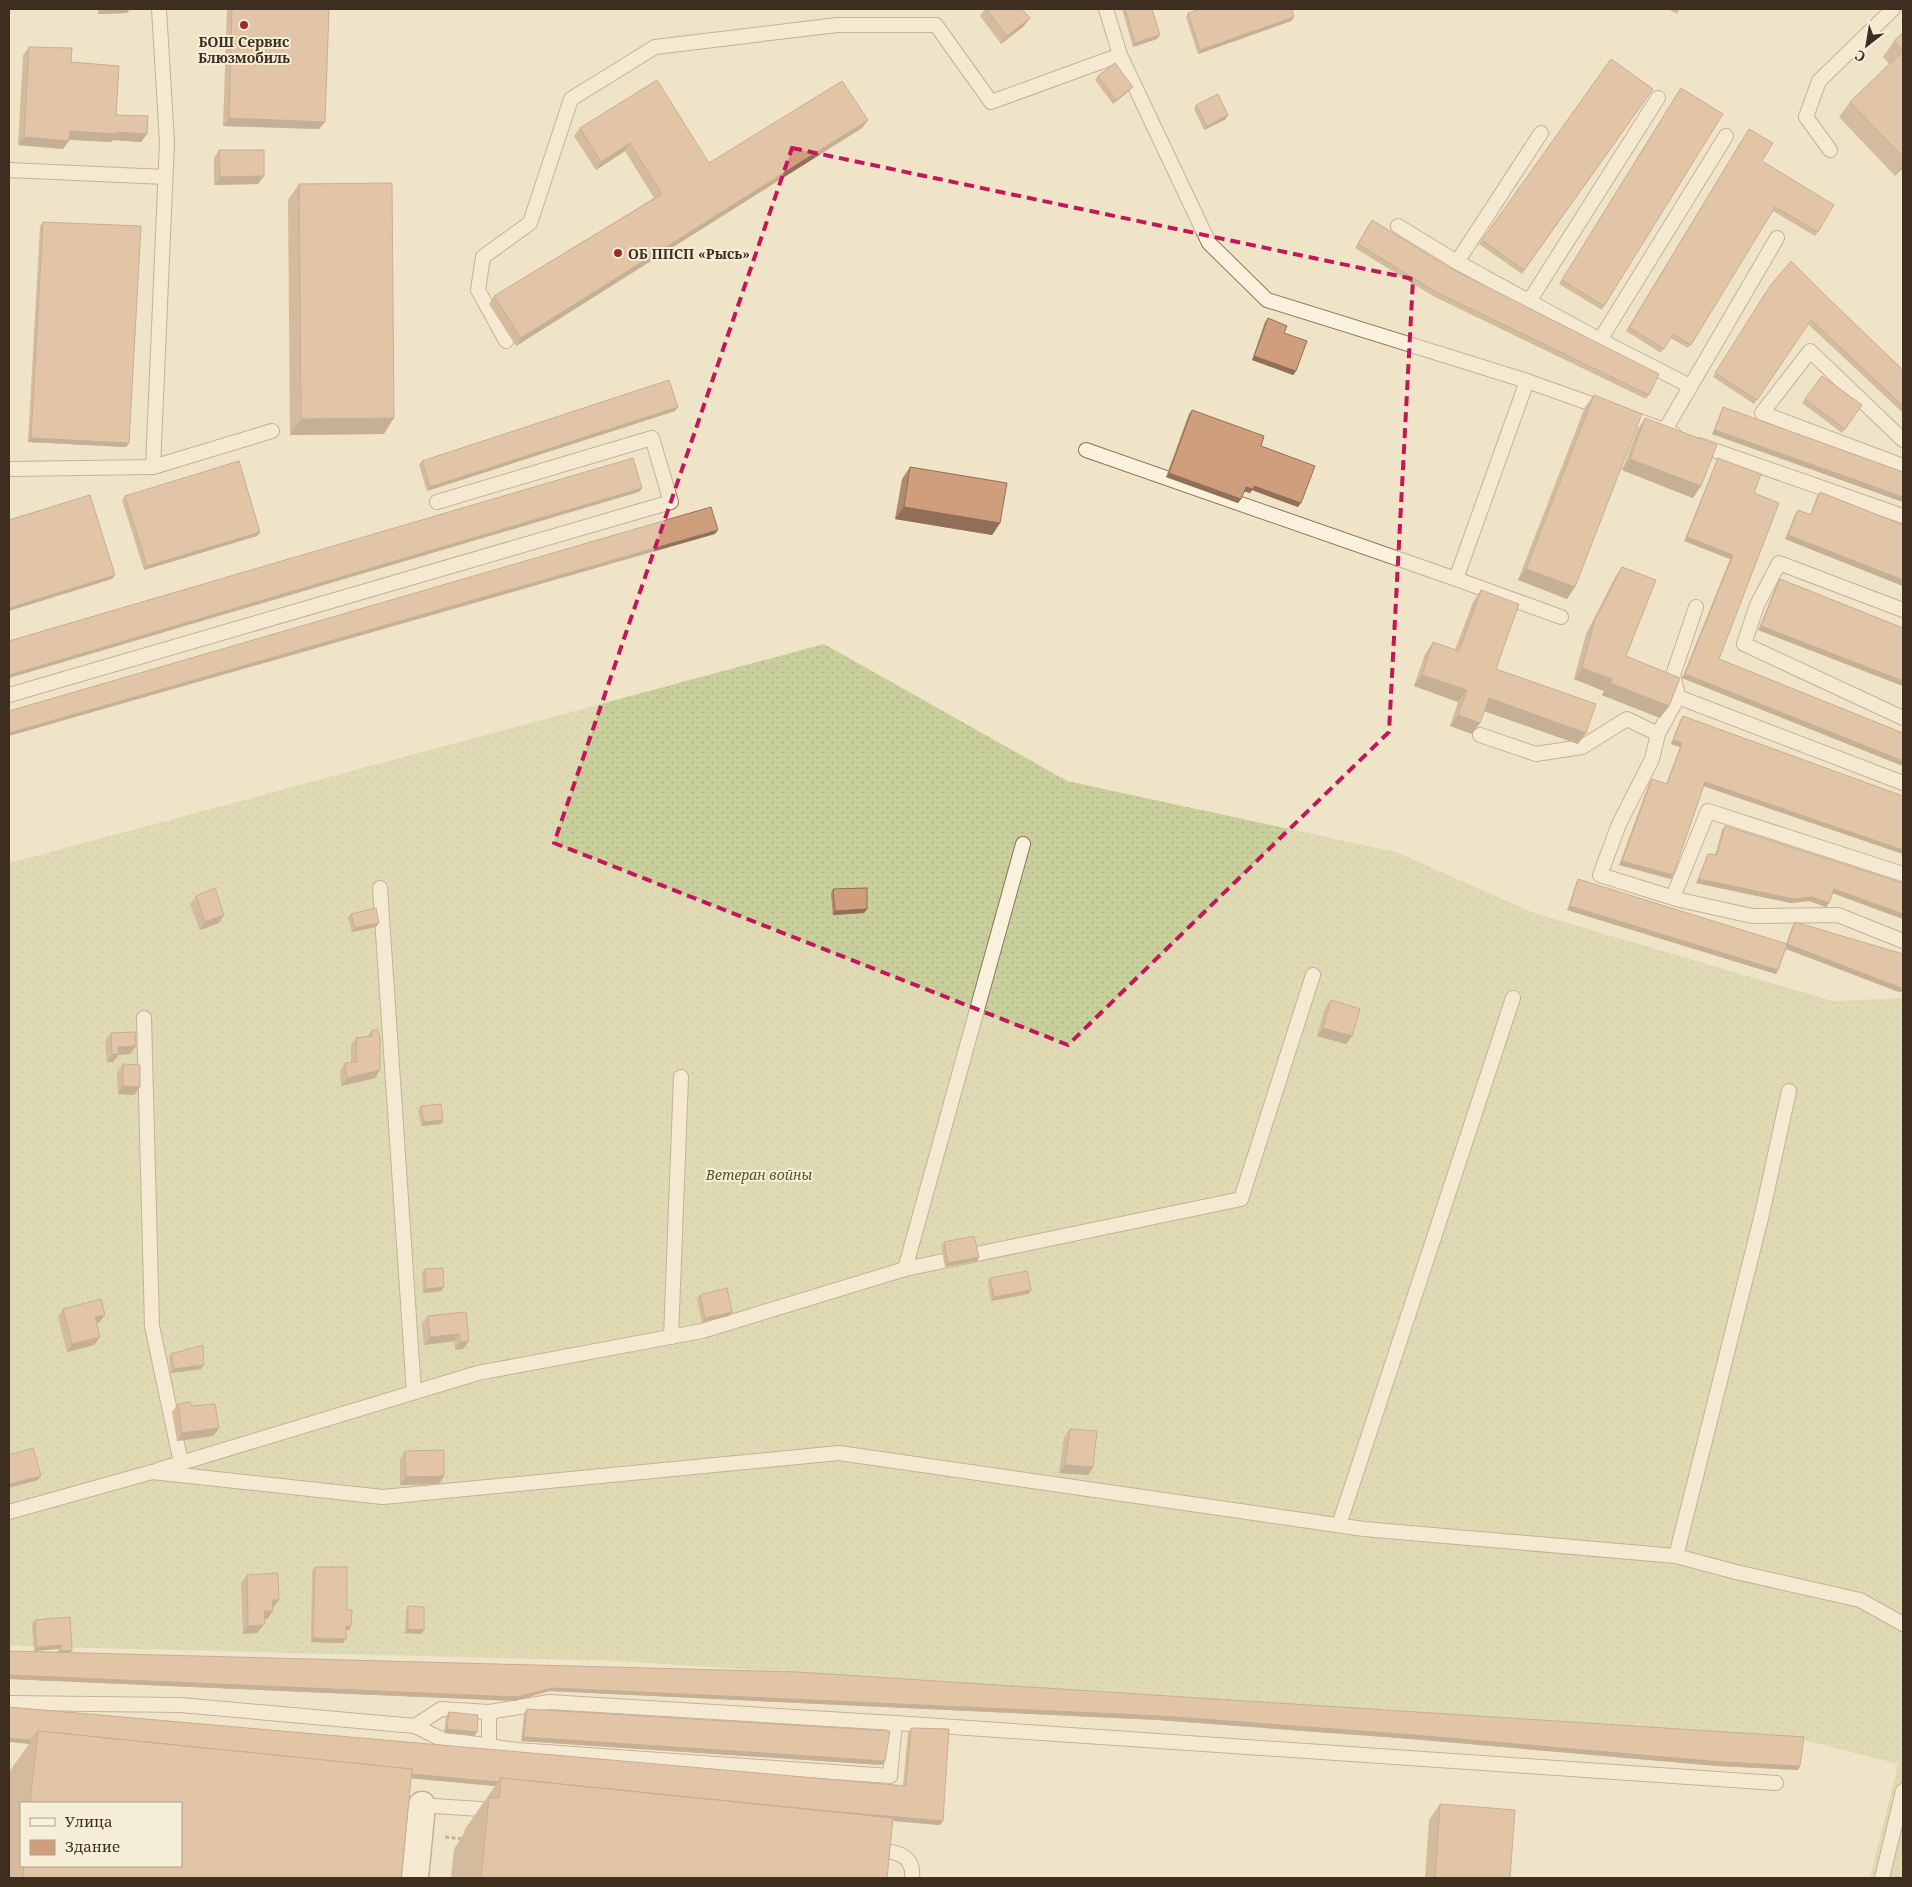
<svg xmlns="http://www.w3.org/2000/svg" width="1912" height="1887" viewBox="0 0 1912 1887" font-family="'Noto Serif',serif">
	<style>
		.garden { fill: url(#garden-dots) }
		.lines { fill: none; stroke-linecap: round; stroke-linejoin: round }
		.lane-casing { stroke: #8d765c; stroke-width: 16 }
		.street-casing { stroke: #8d765c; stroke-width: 29 }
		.path { stroke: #8d765c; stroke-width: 3; stroke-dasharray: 4 2.5; stroke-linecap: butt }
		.lane { stroke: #faf1dc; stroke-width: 14 }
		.street { stroke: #faf1dc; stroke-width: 26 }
		.wall { fill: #b2896c; fill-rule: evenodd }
		.shaded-wall { fill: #916f58 }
		.building { fill: #cf9f7d; stroke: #916f58 }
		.marked { fill: none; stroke: #c2185b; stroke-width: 4; stroke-dasharray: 10 6; stroke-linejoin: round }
		.poi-dot { fill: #9e2a2b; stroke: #f7eed8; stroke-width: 2 }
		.labels { text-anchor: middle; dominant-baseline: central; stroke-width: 4; stroke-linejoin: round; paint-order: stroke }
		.poi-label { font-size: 14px; font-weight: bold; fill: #3d2e20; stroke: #f7eed8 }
		.park-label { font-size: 14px; font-style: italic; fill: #4d5a26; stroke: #f7eed8 }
	</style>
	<defs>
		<pattern id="garden-dots" width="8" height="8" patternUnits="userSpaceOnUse" patternTransform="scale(1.25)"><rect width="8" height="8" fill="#c9cf9b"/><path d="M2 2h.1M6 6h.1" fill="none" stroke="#aeb285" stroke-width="1.8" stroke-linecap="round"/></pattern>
	</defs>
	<rect width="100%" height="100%" fill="#f0e4c8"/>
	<path class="garden" d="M824,644l243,137 329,71 138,61 299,88 70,-3v880h-33l28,-114 -102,-26 -1177,-77 -610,-15v-783z"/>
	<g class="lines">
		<defs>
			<g id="lane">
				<path d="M1106,9l14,46 89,188 58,57 260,81"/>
				<path d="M1830,150l-24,-33 13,-36 74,-72"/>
				<path d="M9,170l156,7"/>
				<path d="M1398,226l59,36 143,78 90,46"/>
				<path d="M1457,262l84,-129"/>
				<path d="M1530,300l128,-202"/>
				<path d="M1600,340l126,-204"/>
				<path d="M506,341l-28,-51 5,-33 47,-34 41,-124 84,-52 182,-22h99l55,77 129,-47"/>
				<path d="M1674,434l-9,-4 112,-192"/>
				<path d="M1903,440l-93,-89 -48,62 141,53"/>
				<path d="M1699,445l204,71"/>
				<path d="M1086,450l370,129 71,-198 132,47"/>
				<path d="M153,467l14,-325 -8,-133"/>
				<path d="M9,469l144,-2 119,-36"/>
				<path d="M1456,579l105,38"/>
				<path d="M1903,610l-124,-47 -22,42 -13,39 159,74"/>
				<path d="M1677,691l-4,-16 23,-68"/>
				<path d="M9,695l662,-193 -19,-64 -215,64"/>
				<path d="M1658,734l20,-37 225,86"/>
				<path d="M1480,735l56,19 46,-7 45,-28 31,15 -6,25 -33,65 -19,51 80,25 72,16 86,-1 65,26"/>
				<path d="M380,888l34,504"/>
				<path d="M1673,897l35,-86 195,63"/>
				<path d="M144,1018l8,308 29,137"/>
				<path d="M905,1269l118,-425"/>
				<path d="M671,1337l10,-260"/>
				<path d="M158,1470l320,-97 224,-42 203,-62 336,-70 72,-224"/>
				<path d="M9,1512l143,-40 231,25 456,-44 525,76 312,27 86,-342 27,-123"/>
				<path d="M1339,1525l174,-527"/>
				<path d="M1676,1556l60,16 124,28 43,24"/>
				<path d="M9,1703l171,2 235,21 26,-17 48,3 60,-10 346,21 881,60"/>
				<path d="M489,1712v34l28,4 373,26 5,-53"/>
				<path d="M415,1726l24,12 50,8"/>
				<path d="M418,1805l78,5"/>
				<path d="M873,1849c19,2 42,4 39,29"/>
				<path d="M1882,1878l21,-87"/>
			</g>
			<path id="street" d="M415,1878l7,-73"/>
		</defs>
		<use href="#lane" class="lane-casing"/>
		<use href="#street" class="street-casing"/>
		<path class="path" d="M445,1837l19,2"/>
		<use href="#lane" class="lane"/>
		<use href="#street" class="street"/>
	</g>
	<g class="wall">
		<path d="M98,9h32l-3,4 -29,1z"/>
		<path d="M227,9h102l-10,120 -96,-3z"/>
		<path d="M985,9l39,17 -23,18 -21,-28z"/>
		<path d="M1122,9h30l5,30 -24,8z"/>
		<path d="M1668,9h12l-3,5z"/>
		<path d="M1188,13l106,4 -3,4 -93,33 -12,-37z"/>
		<path d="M1903,32v136l-8,8 -56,-59 11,-15 39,-38 -6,-7 11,-16z"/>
		<path d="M29,47l42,15 45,53 31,19 -6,8 -28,-2 -2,2 -42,-2 -6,9 -45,-4 5,-90z"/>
		<path d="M1611,59l42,30 -131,185 -43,-30z"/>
		<path d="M1098,76l32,14 -17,14 -18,-24z"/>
		<path d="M1678,92l-74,214 -2,4 -43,-26z"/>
		<path d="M1196,105l30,14 -22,11 -10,-21z"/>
		<path d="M580,128l129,35 153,-35 -346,218 -27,-42 5,-8 160,-98 -29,-47 -29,19 -22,-34z"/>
		<path d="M1746,133l16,28 56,71 -3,4 -42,-25 -85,137 -18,-10 -9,15 -35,-22z"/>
		<path d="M219,150l39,34 -44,1v-27z"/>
		<path d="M299,184l85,250 -94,1 -2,-235z"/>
		<path d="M43,222l86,221 -3,4 -98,-5 12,-216z"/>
		<path d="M1369,224l280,171 -3,4 -213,-103 -78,-48z"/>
		<path d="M1767,290l62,9 74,71v43l-95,-89 -54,80 -41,-27z"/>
		<path d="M1268,318l16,15 12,38 -3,4 -41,-15 13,-38z"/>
		<path d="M1822,376l40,29 -20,28 -40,-30z"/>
		<path d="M1594,395l-27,204 -49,-19 67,-173z"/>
		<path d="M678,407l-3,4 -248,80 -8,-26 3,-4z"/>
		<path d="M1723,407l180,65v30l-191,-68 9,-23z"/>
		<path d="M1192,410l69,36 37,61 -46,-17 -2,3 -6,-2 -3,8 -3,4 -72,-26 23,-63z"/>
		<path d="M1645,418l56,68 -8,12 -71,-28 15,-40z"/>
		<path d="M1718,458l36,35 -35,166 184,74v33l-221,-88 48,-119 -46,-18 32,-79z"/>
		<path d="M910,467l90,56 -8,12 -97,-16 7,-40z"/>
		<path d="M1820,492l83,33v61l-118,-47 10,-25 3,-4 12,5 7,-19z"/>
		<path d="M125,496l135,36 -3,4 -113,34 -22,-70z"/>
		<path d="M1622,567l4,89 43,50 -9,12 -58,-23 2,-4 -30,-12 12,-45 28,-55z"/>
		<path d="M1780,579l123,49v58l-145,-56 19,-47z"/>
		<path d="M1481,590l15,79 82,75 -94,-33 -12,23 -22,-8 8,-24 -44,-16 11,-32 8,-12 22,8 18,-48z"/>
		<path d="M1683,716l220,138 -199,-68 -33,93 -52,-14 30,-82 3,-4 14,5 14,-37 -9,-3 9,-24z"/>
		<path d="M1725,826l178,57v36l-70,-26 -7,14 -17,-6 -18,2 -95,-20 10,-25 2,-4 7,1 7,-25z"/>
		<path d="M1578,879l208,65 6,-18 3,-4 104,70 -113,-43 -8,21 -2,4 -209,-64 9,-27z"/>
		<path d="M833,889l34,20 -3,4 -31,2 -2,-22z"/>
		<path d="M196,896l28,19 -5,8 -19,7 -10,-26z"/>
		<path d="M351,914l25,13 -24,5 -4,-14z"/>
		<path d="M1331,1000l21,36 -6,8 -29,-8 8,-28z"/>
		<path d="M372,1030l3,48 -34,8 -1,-15 5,-8h6v-17l5,-8 11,-1z"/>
		<path d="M111,1033l25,13 -6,8 -12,1 -5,7h-6l-2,-21z"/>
		<path d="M123,1064l17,23 -6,8 -16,-1 -1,-22z"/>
		<path d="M421,1106l22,14 -2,4 -20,2 -3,-16z"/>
		<path d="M944,1242l35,15 -2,4 -32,6 -4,-21z"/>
		<path d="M425,1269l19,18 -3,4 -18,2 -1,-20z"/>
		<path d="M990,1278l41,12 -3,4 -37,7 -3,-19z"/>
		<path d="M700,1295l32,17 -3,4 -27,6 -5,-23z"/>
		<path d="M63,1309l36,14h-3l4,14 -6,8 -27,7 -9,-35z"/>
		<path d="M466,1312l3,29 -6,8 -8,1 -1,-9 -30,4 -2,-21 6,-8z"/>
		<path d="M171,1354l30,15 -30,4 -2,-15z"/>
		<path d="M178,1404l13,2 28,22 -6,8 -36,5 -5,-29z"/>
		<path d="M1070,1429l23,38 -5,8 -29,-2 5,-36z"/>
		<path d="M405,1451l34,33 -39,1v-26z"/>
		<path d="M315,1567l32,43 4,16 -2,4h-3l-3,13 -32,-1 1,-71z"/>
		<path d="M247,1575l26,33h-1l1,3 -6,8h-2v4l-8,10 -14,1 -2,-51z"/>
		<path d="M408,1606l16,24 -3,4 -16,-1 1,-23z"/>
		<path d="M35,1620l37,30 -2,3 727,19 1003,94 -2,4 -80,-4 -306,-27 -254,-19 -609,-29 -34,10 -506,-22v-28l49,1v-3l-24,2 -2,-27z"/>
		<path d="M9,1707l894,79 5,-54 3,-4 29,97 -47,-4 -6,57h-436l3,-29 10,-16 1,-4 30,-43 -84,-8 -10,100h-392v-106l20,-28zM21,1803h160v63h-160z"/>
		<path d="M527,1709l355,56 -361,-24 3,-28z"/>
		<path d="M449,1712l25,24 -30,-3 2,-17z"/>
		<path d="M1440,1804l70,74h-85l4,-58z"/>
	</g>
	<g class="shaded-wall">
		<path d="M130,9l-3,4 -29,1 3,-4z"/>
		<path d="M1294,17l-3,4 -93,33 2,-4z"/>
		<path d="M1030,18l-6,8 -23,18 6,-8z"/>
		<path d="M1160,35l-3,4 -24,8 2,-4z"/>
		<path d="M1133,87l-3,3 -17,14 3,-4z"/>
		<path d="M1228,115l-2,4 -22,11 3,-4z"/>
		<path d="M229,118l96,4 -6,7 -96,-3z"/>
		<path d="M868,120l-6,8 -346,218 5,-8z"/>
		<path d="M70,131l47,1 30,2 -6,8 -28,-2 -2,2 -47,-3z"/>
		<path d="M24,137l45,4 -6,8 -45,-4z"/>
		<path d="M630,143l-5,8 -29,19 5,-8z"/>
		<path d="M1903,164v4l-8,8z"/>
		<path d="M264,176l-6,8 -44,1 6,-8z"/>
		<path d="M1254,356l42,15 -3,4 -41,-15z"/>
		<path d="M678,407l-3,4 -248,80 3,-4z"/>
		<path d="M394,418l-10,16 -94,1 11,-16z"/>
		<path d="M1715,430l188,67v5l-191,-68z"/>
		<path d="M31,438l98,5 -3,4 -98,-5z"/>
		<path d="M1630,459l71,27 -8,12 -71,-28z"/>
		<path d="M1169,473l72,26 -3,4 -72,-26z"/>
		<path d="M1254,486l47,17 -3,4 -46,-17 -2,3 -7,-2 3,-4z"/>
		<path d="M642,488l-3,4 -630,186v-3z"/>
		<path d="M904,507l96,16 -8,12 -97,-16z"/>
		<path d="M718,530l-3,4 -706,202v-3z"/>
		<path d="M260,532l-3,4 -113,34 3,-4z"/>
		<path d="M1788,535l115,45v6l-118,-47z"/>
		<path d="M1687,537l46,18 -3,4 -46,-18z"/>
		<path d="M1526,569l49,18 -8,12 -49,-19z"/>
		<path d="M115,575l-3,4 -103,32v-3z"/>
		<path d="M1761,626l142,55v5l-145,-56z"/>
		<path d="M1582,668l30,11 -8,12 -30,-12z"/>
		<path d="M1685,674l218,87v5l-221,-88z"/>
		<path d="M1422,675l45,15 -9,12 -44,-16z"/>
		<path d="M1610,683l59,23 -9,12 -58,-23z"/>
		<path d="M1489,698l97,35 -8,11 -97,-34z"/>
		<path d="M1458,715l22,8 -8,11 -22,-8z"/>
		<path d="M1673,740l9,3 -2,4 -9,-3z"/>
		<path d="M1705,782l198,68v4l-200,-68z"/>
		<path d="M1622,861l51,14 -2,4 -52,-14z"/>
		<path d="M1699,879l113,18 17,6 -3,4 -17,-6 -18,2 -95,-20z"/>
		<path d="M1834,889l69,25v5l-71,-26z"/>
		<path d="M1570,906l208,64 -2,4 -209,-64z"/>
		<path d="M867,909l-3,4 -31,2 2,-4z"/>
		<path d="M224,915l-5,8 -19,7 5,-8z"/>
		<path d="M379,923l-3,4 -24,5 3,-4z"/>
		<path d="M1787,944l116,44v3l-4,1 -115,-44z"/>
		<path d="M1323,1028l29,8 -6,8 -29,-8z"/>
		<path d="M136,1046l-6,8 -12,1 -5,7h-6l11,-15z"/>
		<path d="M380,1070l-5,8 -34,8 6,-8z"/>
		<path d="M123,1086l17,1 -6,8 -16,-1z"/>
		<path d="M443,1120l-2,4 -20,2 3,-4z"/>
		<path d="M979,1257l-2,4 -32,6 3,-4z"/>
		<path d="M444,1287l-3,4 -18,2 3,-4z"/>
		<path d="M1031,1290l-3,4 -37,7 3,-4z"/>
		<path d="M732,1312l-3,4 -27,6 3,-4z"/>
		<path d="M105,1315l-6,8 -10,2 6,-8z"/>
		<path d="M459,1334l-5,7 -30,4 6,-8z"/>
		<path d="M100,1337l-6,8 -27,7 5,-8z"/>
		<path d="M469,1341l-6,8 -8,1 5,-8z"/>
		<path d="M204,1365l-3,4 -30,4 3,-4z"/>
		<path d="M219,1428l-6,8 -36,5 5,-8z"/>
		<path d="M1065,1465l28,2 -5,8 -29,-2z"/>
		<path d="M41,1476l-3,4 -29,8v-4z"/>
		<path d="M444,1476l-5,8 -39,1 6,-8z"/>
		<path d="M272,1600h7l-6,8h-6z"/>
		<path d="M264,1611h9l-6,8h-8z"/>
		<path d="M265,1623l-8,10 -14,1 5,-8z"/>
		<path d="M346,1626h5l-2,4h-6z"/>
		<path d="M408,1629l16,1 -3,4 -16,-1z"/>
		<path d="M313,1638l33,1 -3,4 -32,-1z"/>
		<path d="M61,1645l-3,4 -24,2 3,-4z"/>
		<path d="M72,1650l-3,4 -10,1 3,-4z"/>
		<path d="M9,1675l543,13 609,28 253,19 386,31 -2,4 -80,-4 -306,-27 -254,-19 -609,-29 -34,10 -506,-22z"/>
		<path d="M447,1729l30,3 -3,4 -30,-3z"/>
		<path d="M524,1737l361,24 -3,4 -361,-24z"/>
		<path d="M9,1738l22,2 -2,4 -20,-2z"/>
		<path d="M37,1740l461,42 -3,4 -459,-42z"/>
		<path d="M500,1782l443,39 -3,4 -440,-39z"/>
	</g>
	<g class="building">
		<path d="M101,9h26l-26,1z"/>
		<path d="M232,9h97l-4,113 -96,-4z"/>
		<path d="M986,9h36l8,9 -23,18z"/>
		<path d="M1125,9h27l8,26 -25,8z"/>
		<path d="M1201,9h91l2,8 -94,33 -12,-37z"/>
		<path d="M1903,32v125l-53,-55 53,-51 -9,-10z"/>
		<path d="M29,47l43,1 -1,14 48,4 -3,49 32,1 -1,18 -30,-2v2l-47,-3 -1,10 -45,-4z"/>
		<path d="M1611,59l42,30 -129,181 -42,-30z"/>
		<path d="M1115,63l18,24 -17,13 -18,-24z"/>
		<path d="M657,80l52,83 133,-82 26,39 -347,218 -27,-42 168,-102 -32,-51 -29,19 -21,-34z"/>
		<path d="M1681,88l42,26 -119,192 -42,-26z"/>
		<path d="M1218,94l10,21 -21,11 -11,-21z"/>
		<path d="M1749,129l24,14 -11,18 72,44 -16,27 -43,-25 -84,138 -18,-11 -9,15 -35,-22z"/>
		<path d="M219,150h45v26l-44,1z"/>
		<path d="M392,183l2,235 -93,1 -2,-235z"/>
		<path d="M1372,220l76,47 211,107 -10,21 -213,-103 -78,-48z"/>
		<path d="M43,222l98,4 -12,217 -98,-5z"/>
		<path d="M1791,261l38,38 74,71v36l-92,-86 -54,80 -42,-27 55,-87z"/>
		<path d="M1268,318l19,8 -3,7 23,8 -11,30 -42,-15z"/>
		<path d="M1822,376l40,29 -17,24 -40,-30z"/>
		<path d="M669,380l9,27 -248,80 -8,-26z"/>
		<path d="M1594,395l48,19 -67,173 -49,-18z"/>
		<path d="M1723,407l180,65v25l-188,-67z"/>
		<path d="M1192,410l72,26 -3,10 54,20 -14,37 -47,-17 -1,3 -7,-2 -5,12 -72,-26z"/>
		<path d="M1645,418l72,27 -16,41 -71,-27z"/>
		<path d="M633,458l9,30 -633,187v-34z"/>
		<path d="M1718,458l43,16 -7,19 25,10 -60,156 184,74v28l-218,-87 48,-119 -46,-18z"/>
		<path d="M239,461l21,71 -113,34 -22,-70z"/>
		<path d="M910,467l97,16 -7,40 -96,-16z"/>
		<path d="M1820,492l83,33v55l-115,-45 10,-25 13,5z"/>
		<path d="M90,495l25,80 -106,33v-88z"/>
		<path d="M711,507l7,23 -709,203v-22z"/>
		<path d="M1622,567l34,13 -30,76 54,22 -11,28 -59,-23 2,-4 -30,-11 12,-46z"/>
		<path d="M1780,579l123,49v53l-142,-55z"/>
		<path d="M1481,590l38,14 -23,65 100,35 -10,29 -97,-35 -9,25 -22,-8 9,-25 -45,-15 11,-33 26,9z"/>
		<path d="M1683,716l220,80v54l-198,-68 -32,93 -51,-14 30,-82 15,5 15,-41 -9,-3z"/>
		<path d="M1725,826l178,57v31l-69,-25 -5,14 -17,-6 -18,2 -95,-20 9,-25 9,1z"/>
		<path d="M1578,879l209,65 -9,26 -208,-64z"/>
		<path d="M215,888l9,27 -19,7 -9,-26z"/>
		<path d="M867,888v21l-32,2 -2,-22z"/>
		<path d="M376,908l3,15 -24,5 -4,-14z"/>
		<path d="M1795,922l108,32v34h-2l-114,-44z"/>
		<path d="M1331,1000l29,9 -8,27 -29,-8z"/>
		<path d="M372,1030h6l1,6h1v34l-33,8 -2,-15 12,-1 -1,-24 16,-2z"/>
		<path d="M135,1032l1,14 -18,1 1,7h-7l-1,-21z"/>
		<path d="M123,1064l17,1v22l-17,-1z"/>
		<path d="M441,1104l2,16 -19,2 -3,-16z"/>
		<path d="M974,1236l5,21 -31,6 -4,-21z"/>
		<path d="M443,1268l1,19 -18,2 -1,-20z"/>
		<path d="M1027,1271l4,19 -37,7 -4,-19z"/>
		<path d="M727,1288l5,24 -27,6 -5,-23z"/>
		<path d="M101,1299l4,16 -10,2 5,20 -28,7 -9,-35z"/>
		<path d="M466,1312l3,29 -9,1 -1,-8 -29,3 -2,-21z"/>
		<path d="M203,1345l1,20 -30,4 -3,-15z"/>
		<path d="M190,1402l1,4 24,-2 4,24 -37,5 -4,-29z"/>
		<path d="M1070,1429l27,2 -4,36 -28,-2z"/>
		<path d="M33,1448l8,28 -32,8v-29z"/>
		<path d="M444,1450v26l-38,1 -1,-26z"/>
		<path d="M315,1567h32v43h5l-1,16h-5v13l-33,-1z"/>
		<path d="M278,1573l1,27h-7l1,11h-9l1,12 -3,2 -14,1 -1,-51z"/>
		<path d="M408,1606l16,1v23l-16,-1z"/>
		<path d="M70,1617l2,33 -10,1 -1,-6 -24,2 -2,-27z"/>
		<path d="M9,1651l788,21 1007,65 -4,29 -79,-4 -307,-27 -253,-19 -609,-28 -35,9 -508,-22z"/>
		<path d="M9,1707l897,79 5,-58 38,1 -6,92 -126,-11 -316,-32 -3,4 -87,-8 1,-5 -374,-38 -7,9 -22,-2z"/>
		<path d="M527,1709l363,22 -5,30 -361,-24z"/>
		<path d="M449,1712l29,3 -1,17 -30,-3z"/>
		<path d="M38,1731l374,38 -11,109h-378l1,-12h157v-63h-151z"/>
		<path d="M501,1778l392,40 -6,60h-406l8,-80h10z"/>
		<path d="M1440,1804l75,6 -5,68h-75z"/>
	</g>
	<path d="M0 0H1912V1887H0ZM792,148l621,131 -24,453 -321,313 -514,-202z" fill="#f0e4c8" fill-opacity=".55" fill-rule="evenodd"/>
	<path class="marked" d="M792,148l621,131 -24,453 -321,313 -514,-202z"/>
	<g class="poi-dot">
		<circle cx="244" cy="25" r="5"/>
		<circle cx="618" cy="253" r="5"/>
	</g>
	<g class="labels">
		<g class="poi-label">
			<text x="244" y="41">БОШ Сервис<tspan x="244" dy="16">Блюзмобиль</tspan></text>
			<text x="628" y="253" text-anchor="start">ОБ ППСП «Рысь»</text>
		</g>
		<g class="park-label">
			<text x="759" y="1174">Ветеран войны</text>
		</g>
	</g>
	<rect width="1912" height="1887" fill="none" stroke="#3d2e20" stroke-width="20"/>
	<rect x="20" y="1802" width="162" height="65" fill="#f7eed8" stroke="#ada18e"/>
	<rect x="30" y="1818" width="25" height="8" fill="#faf1dc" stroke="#ada18e"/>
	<text x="65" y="1827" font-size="15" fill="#3d2e20">Улица</text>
	<rect x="30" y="1840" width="25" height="15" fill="#cf9f7d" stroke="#ada18e"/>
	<text x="65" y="1852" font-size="15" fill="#3d2e20">Здание</text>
	<g transform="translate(1867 45) rotate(211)" stroke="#f7eed8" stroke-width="4" paint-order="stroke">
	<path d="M0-4L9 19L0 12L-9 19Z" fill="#3d2e20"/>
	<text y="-8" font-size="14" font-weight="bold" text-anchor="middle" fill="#3d2e20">С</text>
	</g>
</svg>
